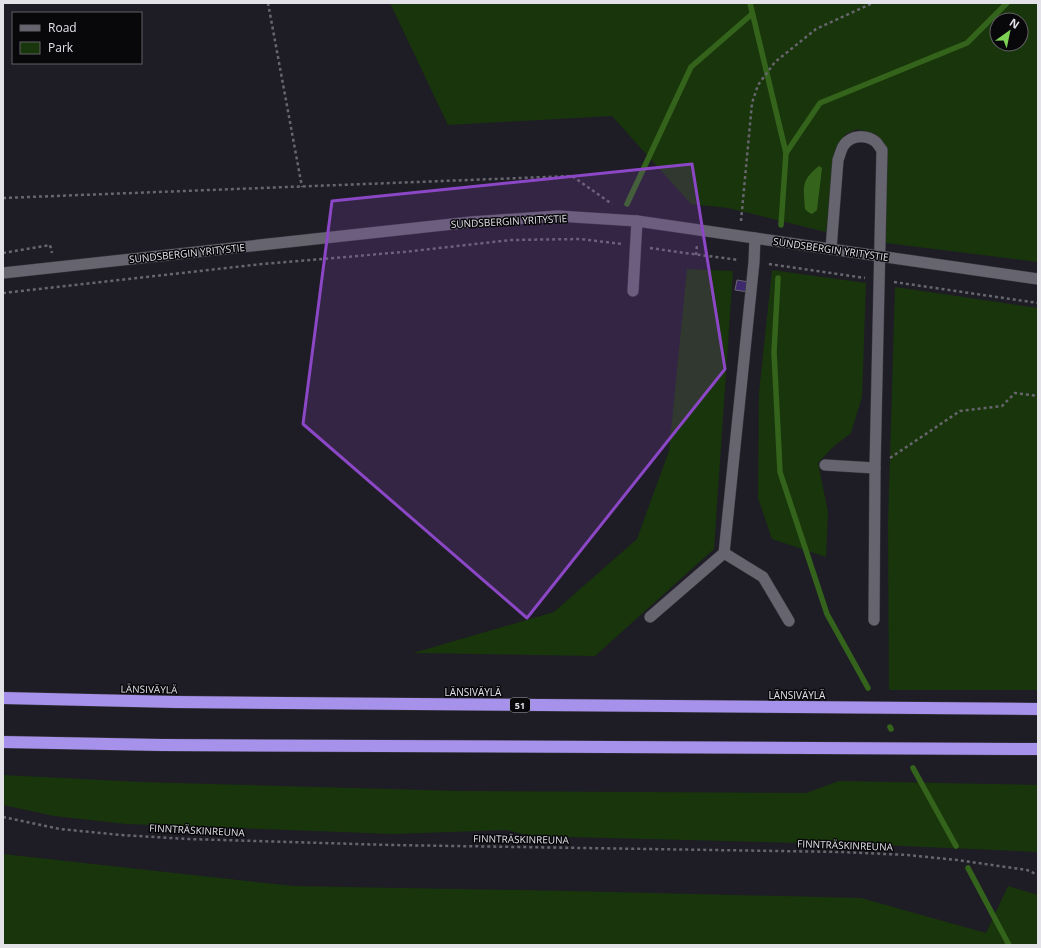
<svg xmlns="http://www.w3.org/2000/svg" width="1041" height="948" viewBox="0 0 1041 948" font-family="'Open Sans',sans-serif">
	<style>
		.green { fill: #19350b; fill-rule: evenodd }
		.water { fill: #34641b }
		.lines { fill: none; stroke-linecap: round; stroke-linejoin: round }
		.stream { stroke: #34641b; stroke-width: 5.5 }
		.building { fill: #3e286e; stroke: #676570 }
		.service-casing { stroke: #38373f; stroke-width: 12 }
		.minor-casing { stroke: #38373f; stroke-width: 12 }
		.motorway-casing { stroke: #38373f; stroke-width: 13 }
		.path { stroke: #67666e; stroke-width: 2.5; stroke-dasharray: 3 3; stroke-linecap: butt }
		.service { stroke: #66646f; stroke-width: 11 }
		.minor { stroke: #66646f; stroke-width: 11 }
		.motorway { stroke: #a691eb; stroke-width: 12 }
		.marked { fill: #8b47c5; fill-opacity: 0.2; stroke: #8b47c5; stroke-width: 3; stroke-linejoin: round }
		.labels { text-anchor: middle; dominant-baseline: central; stroke-width: 3; stroke-linejoin: round; paint-order: stroke }
		.shield { fill: #08080b; stroke: #a1a1a6; stroke-width: 1 }
		.shield-label { font-size: 9px; font-weight: bold; fill: #e3e2e9 }
		.street-label { font-size: 10px; fill: #e3e2e9; stroke: #08080b }
	</style>
	<rect width="100%" height="100%" fill="#1e1d26"/>
	<g class="green">
		<path d="M390,3h648v259l-152,-19 -1,-94 -9,-15 -19,-5 -11,5 -11,15 -9,83 -98,-24 -37,-4 -79,-88 -164,9zM997,20h24v24h-24z"/>
		<path d="M687,269l46,2 -19,278 -119,107 -182,-3 141,-41 83,-73 32,-88z"/>
		<path d="M772,270l94,13 -4,114 -11,36 -18,14 -15,16 10,49 -2,45 -54,-18 -14,-41 1,-105z"/>
		<path d="M895,287l143,21v382h-149l-1,-166z"/>
		<path d="M3,775l138,7 319,9 346,2 33,-12 199,4v67l-159,-7 -349,-9 -23,-6 -113,4 -268,-10 -72,-8 -51,-11z"/>
		<path d="M3,854l290,32 278,5 290,7 125,35 22,-47 30,9v50h-1035z"/>
	</g>
	<path class="water" d="M819,166l3,2 -5,42 -5,4 -4,-2 -3,-3c-1,-22 -5,-28 14,-43z"/>
	<g class="lines">
		<g class="stream">
			<path d="M750,3l36,150"/>
			<path d="M627,204l64,-137 61,-53"/>
			<path d="M781,225l5,-72 34,-50 147,-60 40,-40"/>
			<path d="M778,278l-4,74 6,120 47,142 41,74"/>
			<path d="M890,727l1,2"/>
			<path d="M913,768l43,78"/>
			<path d="M968,868l41,77"/>
		</g>
	</g>
	<path class="building" d="M737,280l12,2 -1,10 -13,-2z"/>
	<g class="lines">
		<defs>
			<g id="service">
				<path d="M831,249l7,-89c2,-5 3,-11 6,-15 7,-10 23,-11 32,-3 2,2 4,6 6,8l-7,318 -1,152"/>
				<path d="M633,291l4,-70"/>
				<path d="M825,465l50,3"/>
				<path d="M724,553l39,24 26,44"/>
				<path d="M650,617l74,-64 30,-291 1,-24"/>
			</g>
			<path id="minor" d="M3,273l468,-51 87,-6 79,5 401,58"/>
			<g id="motorway">
				<path d="M3,698l173,4 862,7"/>
				<path d="M3,742l159,3 876,4"/>
			</g>
		</defs>
		<use href="#service" class="service-casing"/>
		<use href="#minor" class="minor-casing"/>
		<use href="#motorway" class="motorway-casing"/>
		<g class="path">
			<path d="M268,3l34,184"/>
			<path d="M3,198l569,-22 40,28"/>
			<path d="M741,221l11,-118 6,-18 17,-23 41,-33 57,-26"/>
			<path d="M650,248l35,5 54,7"/>
			<path d="M3,253l47,-8 2,8"/>
			<path d="M696,255l1,-10"/>
			<path d="M769,264l96,14"/>
			<path d="M894,282l144,21"/>
			<path d="M3,293l259,-29 142,-12 107,-12 69,-1 42,5"/>
			<path d="M890,458l70,-47 42,-5 13,-13 23,3"/>
			<path d="M3,817l57,12 61,6 67,4 202,6 452,7 65,3 50,5 70,10 11,5"/>
		</g>
		<use href="#service" class="service"/>
		<use href="#minor" class="minor"/>
		<use href="#motorway" class="motorway"/>
	</g>
	<path class="marked" d="M692,164l33,205 -198,249 -224,-194 29,-223z"/>
	<g class="labels">
		<rect class="shield" x="510" y="698" width="20" height="14" rx="3"/>
		<g class="shield-label">
			<text x="520" y="705">51</text>
		</g>
		<g class="street-label">
			<text transform="translate(509 221) rotate(-3)">SUNDSBERGIN YRITYSTIE</text>
			<text transform="translate(831 249) rotate(8)">SUNDSBERGIN YRITYSTIE</text>
			<text transform="translate(187 253) rotate(-6)">SUNDSBERGIN YRITYSTIE</text>
			<text transform="translate(149 689) rotate(1)">LÄNSIVÄYLÄ</text>
			<text x="473" y="692">LÄNSIVÄYLÄ</text>
			<text x="797" y="695">LÄNSIVÄYLÄ</text>
			<text transform="translate(197 830) rotate(3)">FINNTRÄSKINREUNA</text>
			<text transform="translate(521 839) rotate(1)">FINNTRÄSKINREUNA</text>
			<text transform="translate(845 845) rotate(2)">FINNTRÄSKINREUNA</text>
		</g>
	</g>
	<rect width="1041" height="948" fill="none" stroke="#e3e2e9" stroke-width="8"/>
	<rect x="12" y="12" width="130" height="52" fill="#08080b" stroke="#605f64"/>
	<rect x="20" y="25" width="20" height="6" fill="#66646f" stroke="#605f64"/>
	<text x="48" y="32" font-size="12" fill="#e3e2e9">Road</text>
	<rect x="20" y="42" width="20" height="12" fill="#19350b" stroke="#605f64"/>
	<text x="48" y="52" font-size="12" fill="#e3e2e9">Park</text>
	<g transform="translate(1009 32) rotate(33)"><circle r="19" fill="#08080b" stroke="#605f64"/>
	<path d="M0-3L7 15L0 10L-7 15Z" fill="#7dd154"/>
	<text y="-6" font-size="11" font-weight="bold" text-anchor="middle" fill="#e3e2e9">N</text>
	</g>
</svg>
